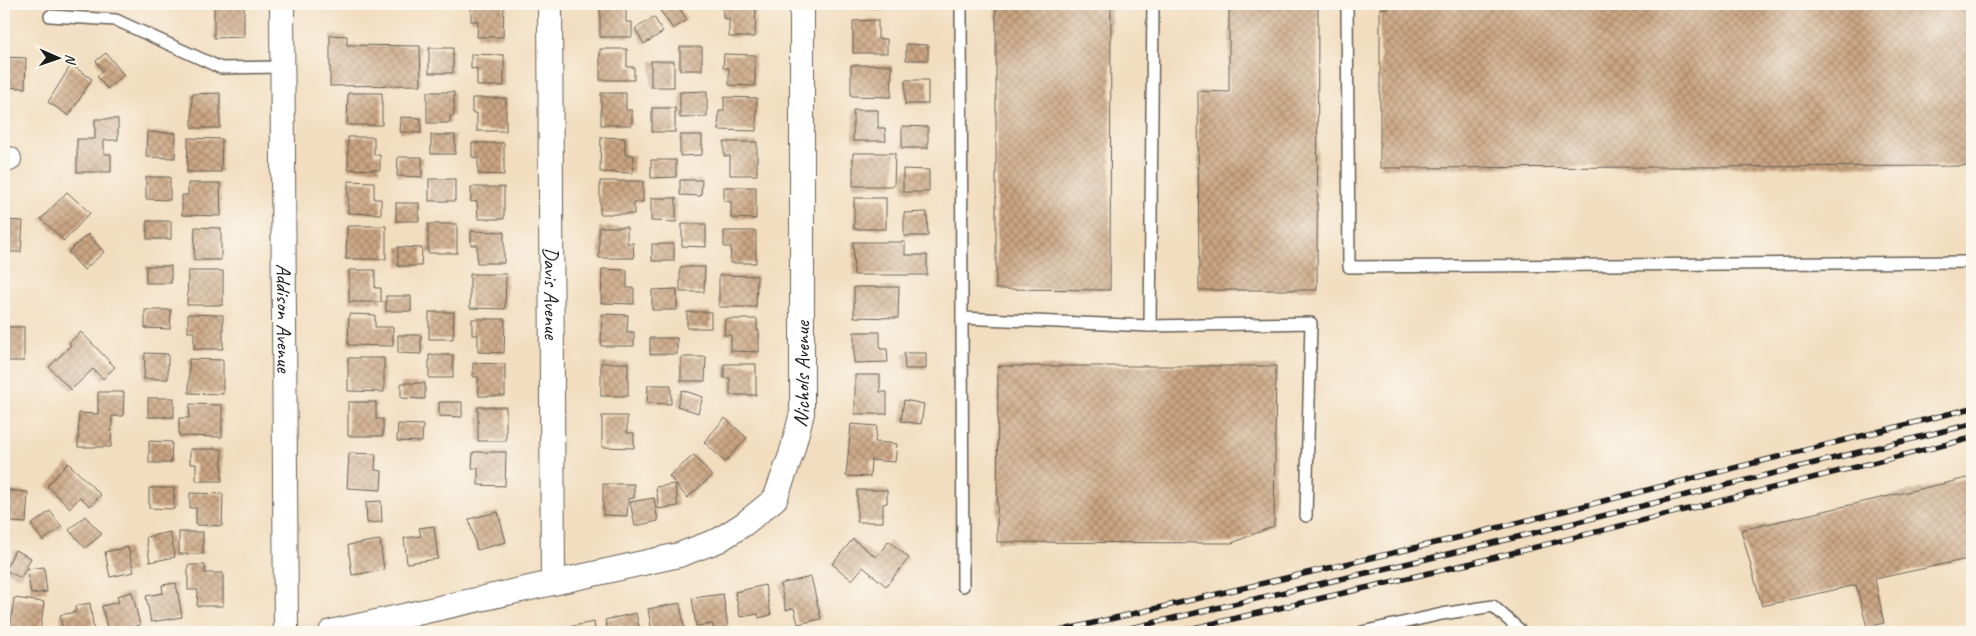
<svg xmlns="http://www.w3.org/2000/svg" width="1976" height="636" viewBox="0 0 1976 636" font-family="Caveat,sans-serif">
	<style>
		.building { fill: url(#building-cross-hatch) }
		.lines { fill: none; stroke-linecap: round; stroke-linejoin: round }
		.service-casing { stroke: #676055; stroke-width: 14 }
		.minor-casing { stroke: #676055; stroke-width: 26 }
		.service { stroke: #fff; stroke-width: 11 }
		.minor { stroke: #fff; stroke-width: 24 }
		.rail-casing { stroke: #1c1c1c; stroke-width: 5.5 }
		.rail { stroke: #fbf7ec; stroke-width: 4; stroke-dasharray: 11; stroke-linecap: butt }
		.labels { text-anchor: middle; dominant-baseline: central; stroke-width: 5; stroke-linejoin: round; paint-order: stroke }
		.street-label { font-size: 21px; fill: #1c1c1c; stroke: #fbf7ec }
	</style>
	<defs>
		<pattern id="building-cross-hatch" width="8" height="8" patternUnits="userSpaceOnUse" patternTransform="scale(1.25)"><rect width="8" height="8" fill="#cba683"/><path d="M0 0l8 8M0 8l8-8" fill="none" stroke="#a4866a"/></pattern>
	</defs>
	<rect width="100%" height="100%" fill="#fbf7ec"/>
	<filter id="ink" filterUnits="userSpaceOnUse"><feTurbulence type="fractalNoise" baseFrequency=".02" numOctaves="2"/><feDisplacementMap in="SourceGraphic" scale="10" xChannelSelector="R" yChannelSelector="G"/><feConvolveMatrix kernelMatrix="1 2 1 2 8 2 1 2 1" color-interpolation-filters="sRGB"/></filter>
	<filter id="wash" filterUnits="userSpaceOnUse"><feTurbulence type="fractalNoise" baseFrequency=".0096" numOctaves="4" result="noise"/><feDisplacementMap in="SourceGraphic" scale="20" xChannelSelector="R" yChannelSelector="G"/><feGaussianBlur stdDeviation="1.12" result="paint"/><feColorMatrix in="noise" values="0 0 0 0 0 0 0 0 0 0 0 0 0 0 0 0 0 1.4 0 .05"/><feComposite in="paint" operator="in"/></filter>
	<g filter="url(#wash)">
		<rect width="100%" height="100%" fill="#f2ddbf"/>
		<g id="blocks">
			<g class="building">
				<path d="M214,4h30v33l-30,1z"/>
				<path d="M471,4h33l-1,33h-26l1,-16h-7z"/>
				<path d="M600,4h26v18h6v15h-32z"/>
				<path d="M670,4h7l10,16 -14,9 -13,-19z"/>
				<path d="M709,4l47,1 -1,32h-26v-18l-6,-1v-11h-14z"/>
				<rect x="852" y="4" width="35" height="4"/>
				<path d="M996,4h115l-1,286 -114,-1z"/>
				<path d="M1229,4h89l-1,286h-118l-1,-199 31,1z"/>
				<path d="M1388,4h584v162l-592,2v-160l8,1z"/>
				<path d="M654,17l9,15 -19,12 -9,-15z"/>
				<path d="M878,20v19h9v14h-34v-32z"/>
				<path d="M330,35l17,1v9l73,1 1,39 -91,1z"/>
				<path d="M906,44l22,1v15h-22z"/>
				<rect x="680" y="47" width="22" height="23"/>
				<rect x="429" y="48" width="24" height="25"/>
				<path d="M600,49h27v18h7v13h-34z"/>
				<path d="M106,53l18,22 -17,14 -10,-13 6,-5 -7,-10z"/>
				<path d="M471,54l33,1v31h-27v-18l-6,1z"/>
				<path d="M724,54l31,1v31l-26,-1v-17h-6z"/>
				<path d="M4,57l22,1 -1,30 -21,-1z"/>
				<rect x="651" y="61" width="23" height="26"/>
				<path d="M71,65l21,14 -23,37 -21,-14z"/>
				<path d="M851,65h41l-1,32 -40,-1z"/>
				<rect x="905" y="80" width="23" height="24"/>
				<path d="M707,91v26l-27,1v-26z"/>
				<path d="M427,92h27v24h-4v7h-23z"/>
				<path d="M220,93v35h-28v-34z"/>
				<path d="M348,93h34v32h-35z"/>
				<path d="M601,93h25v17h6v15h-31z"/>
				<path d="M724,97l33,1 -1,33 -38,-1 1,-19h5z"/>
				<path d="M472,98h34v33h-29v-18h-5z"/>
				<rect x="652" y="108" width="23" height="24"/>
				<path d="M853,110h25v18h7l1,13h-33z"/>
				<path d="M401,117l20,1v15l-21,-1z"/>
				<path d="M95,119h23v21h-14v14h7v18h-34v-33h18z"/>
				<path d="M902,126l26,1v21h-26z"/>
				<path d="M147,132l29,1 -1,25 -29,-1z"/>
				<rect x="431" y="135" width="24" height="19"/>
				<path d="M680,135h22v20l-22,1z"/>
				<path d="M348,137h26v18h6v15l-32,-1z"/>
				<path d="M601,137l24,1v17h9l-1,18 -33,-1z"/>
				<path d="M188,138l34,1 -1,33h-34z"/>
				<path d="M724,142h33v33h-27v-19h-6z"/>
				<path d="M472,143h32v32l-26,-1v-16l-6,-1z"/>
				<path d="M853,153h42l-1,33h-41z"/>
				<path d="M398,157h24v20l-25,-1z"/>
				<path d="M651,160h25v17l-25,1z"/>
				<path d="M903,169l26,1v22h-26z"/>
				<path d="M146,177h24v23l-24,-1z"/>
				<rect x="429" y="179" width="26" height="22"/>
				<path d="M680,180h22l-1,16 -21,-1z"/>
				<path d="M348,181l26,1v17h7v15l-33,-1z"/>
				<path d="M600,181h43v21h-9v12h-34z"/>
				<path d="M188,183h32l1,33 -39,-1v-20h6z"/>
				<path d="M471,187h33v32h-26l-1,-18 -6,1z"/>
				<path d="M724,187h32v32l-25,-1v-16l-7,-1z"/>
				<path d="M67,192l23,21 -26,28 -23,-22z"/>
				<path d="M651,198h25v24l-25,-1z"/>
				<rect x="854" y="198" width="32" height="31"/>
				<rect x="396" y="203" width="23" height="18"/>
				<path d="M927,212l1,24h-24v-23z"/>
				<path d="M4,220l19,1 -2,31h-13v-7h-4z"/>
				<rect x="147" y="221" width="24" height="18"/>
				<rect x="428" y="224" width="29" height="29"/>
				<path d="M682,224h24v23l-24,-1z"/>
				<path d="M347,226h39v33h-40z"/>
				<path d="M195,227l26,1v32h-27z"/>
				<path d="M599,227h28v16h6l1,15h-35z"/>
				<path d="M471,231l33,1v31h-27v-18h-6z"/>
				<path d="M724,231h32v32h-26l1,-16h-7z"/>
				<path d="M88,234l16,18 -20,18 -16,-18z"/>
				<path d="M853,242h52v13h22v20h-73z"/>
				<rect x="652" y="244" width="22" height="17"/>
				<path d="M398,247l24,1 -1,18h-23z"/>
				<rect x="146" y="266" width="25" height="17"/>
				<path d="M680,267h25l-1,25h-24z"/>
				<path d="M602,269l25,1v18h7v16l-33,-1z"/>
				<path d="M349,270h26v18h6v14h-32z"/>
				<path d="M188,271h35v34h-36z"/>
				<path d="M470,274h36l-1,35 -35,-1z"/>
				<path d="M719,275l38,1 -1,31h-37z"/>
				<path d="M854,287h45l-1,31 -44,-1z"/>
				<path d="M677,289v21h-25v-20z"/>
				<rect x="386" y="296" width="25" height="15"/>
				<path d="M145,310h26l-1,19 -25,-1z"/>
				<path d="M429,312h25l-1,27h-24z"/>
				<rect x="687" y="312" width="24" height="16"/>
				<path d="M188,314l35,1v34h-29v-17h-6z"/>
				<path d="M349,314l26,1v12h18v19l-45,-1z"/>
				<path d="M602,314l26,1 -1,17h7v14h-33z"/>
				<path d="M472,319h33l-1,34 -26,-1v-17h-6z"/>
				<path d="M725,319h32v12l2,-1v22l-28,-1v-16h-7z"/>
				<rect x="4" y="327" width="20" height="34"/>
				<path d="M81,332l34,35 -12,12 -10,-10 -22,21 -22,-23 22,-22 -2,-2z"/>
				<path d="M854,332h26v17h7l1,13 -34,1z"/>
				<path d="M398,335h23v19l-23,-1z"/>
				<rect x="650" y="338" width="27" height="16"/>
				<path d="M145,353l23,1v25h-24z"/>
				<path d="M904,353h22v16h-21z"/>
				<rect x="429" y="355" width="24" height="23"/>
				<path d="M681,357h25l-1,24h-24z"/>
				<path d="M348,358h36v34l-36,-1z"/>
				<path d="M189,359l34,1v34l-34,-1z"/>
				<path d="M473,363l32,1v32h-26l-1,-19h-5z"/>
				<rect x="601" y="363" width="27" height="33"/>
				<path d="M724,364h32v31h-26v-17h-6z"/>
				<path d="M998,366h278l-2,160 -42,17 -235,-1z"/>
				<path d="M855,375h25v17h7v22h-32z"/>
				<path d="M401,383h24v16l-24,-1z"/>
				<path d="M648,385h23v19l-24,-1z"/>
				<path d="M682,390l21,7 -5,16 -21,-7z"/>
				<path d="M98,392h26l-1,24h-11l-1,31h-33l1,-34 19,1z"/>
				<rect x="148" y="398" width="26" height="19"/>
				<path d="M904,400l20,4 -3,20 -20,-3z"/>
				<path d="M348,402h28v17h7v17h-35z"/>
				<path d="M439,402h23v15l-23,-1z"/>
				<path d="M190,404l32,1v32l-43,-1v-18h10z"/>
				<rect x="478" y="407" width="28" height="34"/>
				<path d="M602,416h25v17h7v15l-32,-1z"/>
				<path d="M725,418l22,20 -22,24 -21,-20z"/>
				<path d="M398,424l25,1 -1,17 -25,-1z"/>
				<path d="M851,424l26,2 -2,16 22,2 -2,18 -24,-2 -1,17 -24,-1z"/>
				<path d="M149,441l23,1 -1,21h-22z"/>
				<path d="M190,449h32v32h-26v-17h-6z"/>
				<path d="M473,452h33l-1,34 -27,-1v-17h-6z"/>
				<path d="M349,453l27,1 -1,16 7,1 -1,19 -34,-2z"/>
				<path d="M694,455l18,21 -25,22 -18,-22z"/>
				<path d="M68,463l33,32 -11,11 -10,-9 -10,11 -23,-22z"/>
				<path d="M1972,477v81l-97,21 9,44 -17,4 -11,-42 -94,21 -21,-76z"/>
				<path d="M603,484h31v14l-6,1 -1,17 -24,-1z"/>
				<path d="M675,484l3,22 -19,3 -3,-22z"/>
				<path d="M149,488h25v21l-25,-1z"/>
				<path d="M4,490l24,2 -2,31 -15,-1 1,-6 -8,-1z"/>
				<path d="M857,490h30v13l-4,1v18h-26z"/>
				<path d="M190,493l33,1 -1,32 -26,-1v-17h-6z"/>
				<path d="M654,498l4,23 -23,5 -5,-24z"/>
				<path d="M381,501l1,21 -15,1 -1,-21z"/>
				<path d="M50,511l12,16 -19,14 -12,-16z"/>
				<path d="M498,512l8,30 -29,8 -8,-31z"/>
				<path d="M85,516l17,18 -17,14 -16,-18z"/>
				<path d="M434,526l4,33 -31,4 -3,-25 17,-2 -2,-8z"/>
				<path d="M170,532l5,25 -25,5 -4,-25z"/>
				<rect x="179" y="532" width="24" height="22"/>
				<path d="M853,539l23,18 13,-16 20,17 -23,28 -23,-19 -11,13 -20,-16z"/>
				<path d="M380,540l4,30 -32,5 -4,-30z"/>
				<path d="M128,547l6,25 -24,5 -5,-25z"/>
				<path d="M15,550l16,8 -10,20 -16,-8z"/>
				<path d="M188,565h17v8h18v33h-26l1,-16h-10z"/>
				<path d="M44,567l3,25 -16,2 -4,-25z"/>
				<path d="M811,577l10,42 -23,5 -4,-16 -8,2 -6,-26z"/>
				<path d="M176,583l6,34 -31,5 -5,-26 17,-3 -1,-8z"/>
				<path d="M765,585l6,30 -12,3 -1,-4 -18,3 -5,-25z"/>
				<path d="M132,592l8,33 -32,7 -6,-26 17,-4 -2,-6z"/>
				<path d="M723,594l5,34 -15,2v-6l-17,2 -4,-28z"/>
				<path d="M14,598l30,4 -4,30 -30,-1z"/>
				<path d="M90,603l4,29h-31l-3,-17 16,-3 -1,-6z"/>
				<path d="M680,603l5,29h-33l-4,-23z"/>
				<path d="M636,613l4,19h-32l-3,-12z"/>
				<path d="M594,622l1,10h-32v-4z"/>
			</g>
		</g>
	</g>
	<g filter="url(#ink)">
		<use href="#blocks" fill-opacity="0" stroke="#676055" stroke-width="1"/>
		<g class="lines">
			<defs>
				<g id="service">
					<path d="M961,4l1,314 188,8 3,-322"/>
					<path d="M1347,4l2,263 623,-5"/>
					<path d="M50,16l66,4 105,48 62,-1"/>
					<path d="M962,318l1,268"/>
					<path d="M1150,326l161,-3 -5,193"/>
					<path d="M1362,632l80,-18 51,-8 29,26"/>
				</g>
				<g id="minor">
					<path id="s1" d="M282,4l4,628"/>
					<path id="s2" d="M550,4l3,579"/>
					<path d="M4,159h5"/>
					<path id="s3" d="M331,632l348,-77 40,-15 25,-16 31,-25 16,-44 11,-42v-409"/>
				</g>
			</defs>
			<use href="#service" class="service-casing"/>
			<use href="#minor" class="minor-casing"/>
			<use href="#service" class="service"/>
			<use href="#minor" class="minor"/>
			<defs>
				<g id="rail">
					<path d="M1055,632l410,-96 507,-128"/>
					<path d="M1114,632l355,-83 503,-125"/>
					<path d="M1177,632l295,-69 500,-125"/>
				</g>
			</defs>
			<use href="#rail" class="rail-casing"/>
			<use href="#rail" class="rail"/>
		</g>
	</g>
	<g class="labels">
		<g class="street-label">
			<text stroke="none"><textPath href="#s2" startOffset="289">Davis Avenue</textPath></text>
			<text stroke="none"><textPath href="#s1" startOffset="314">Addison Avenue</textPath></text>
			<text stroke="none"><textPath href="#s3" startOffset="598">Nichols Avenue</textPath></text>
		</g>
	</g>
	<rect width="1976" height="636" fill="none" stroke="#fbf7ec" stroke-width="20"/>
	<g transform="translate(58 58) rotate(92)" stroke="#fbf7ec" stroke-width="4" paint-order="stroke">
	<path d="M0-4L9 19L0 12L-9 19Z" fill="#1c1c1c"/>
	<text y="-8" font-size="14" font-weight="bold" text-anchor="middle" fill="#1c1c1c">N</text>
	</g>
</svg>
